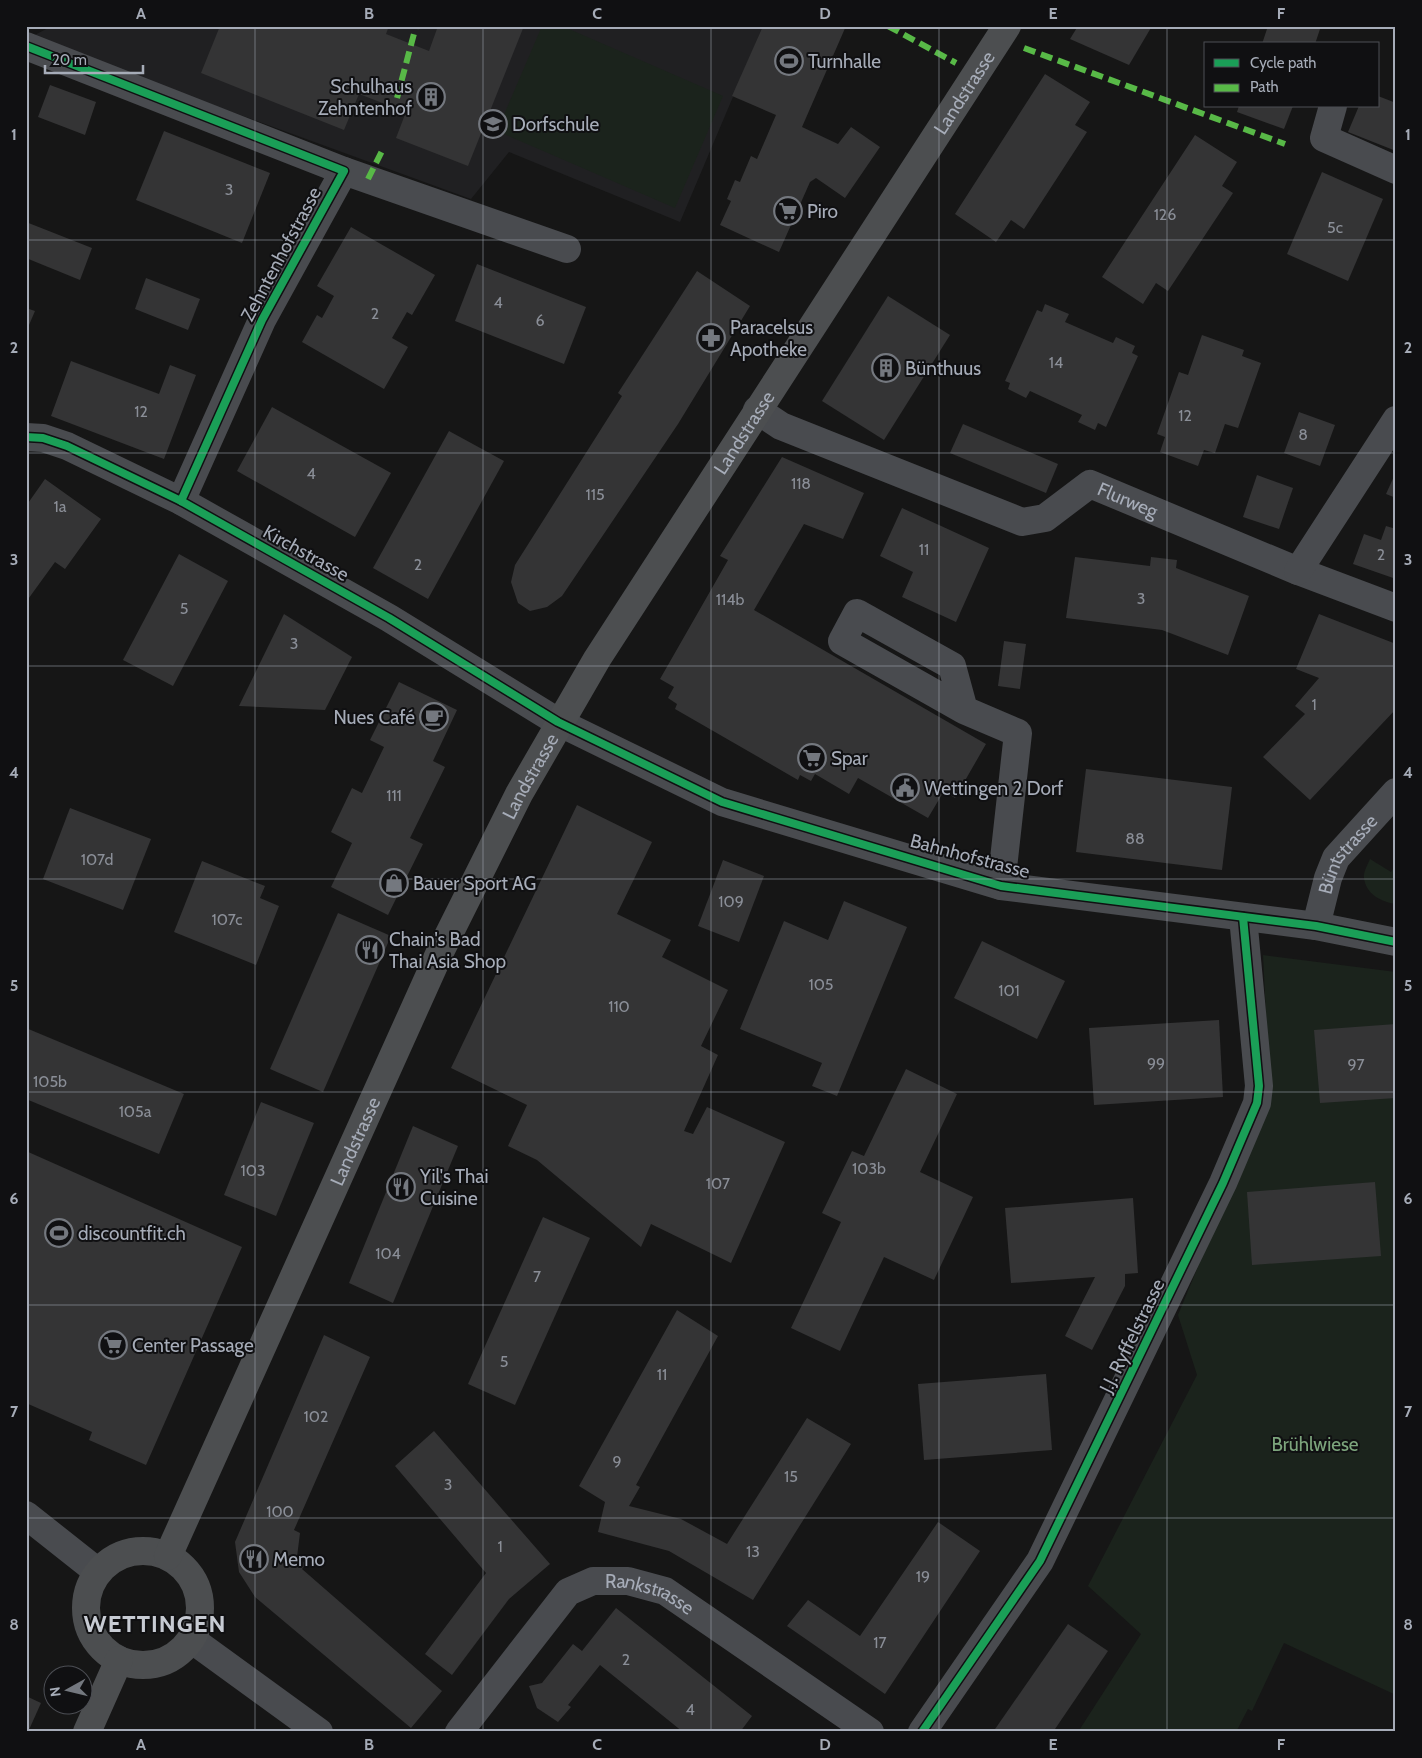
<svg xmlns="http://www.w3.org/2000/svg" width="1422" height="1758" viewBox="0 0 1422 1758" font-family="Cabin,sans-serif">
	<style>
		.built { fill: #202022 }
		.green { fill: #1b231c }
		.building { fill: #343435 }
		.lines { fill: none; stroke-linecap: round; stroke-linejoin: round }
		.minor { stroke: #494b4f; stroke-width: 28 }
		.major { stroke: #4c4e50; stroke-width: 28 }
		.quiet { stroke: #58b947; stroke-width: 6; stroke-dasharray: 12 6; stroke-linecap: butt }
		.cycleway-casing { stroke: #101012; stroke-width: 11 }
		.cycleway { stroke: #1a9f57; stroke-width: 8 }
		.grid { fill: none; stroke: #a6acb8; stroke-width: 1; stroke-opacity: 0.55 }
		.labels { text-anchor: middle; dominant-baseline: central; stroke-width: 4; stroke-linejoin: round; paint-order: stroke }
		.number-label { font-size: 16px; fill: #8a8e97 }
		.poi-label { font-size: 19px; fill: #a6acb8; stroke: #101012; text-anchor: start }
		.street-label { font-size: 19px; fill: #a6acb8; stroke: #101012 }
		.park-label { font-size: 19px; fill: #7ca47c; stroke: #101012 }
		.district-label { font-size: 24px; font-weight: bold; letter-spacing: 1px; fill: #c7cbd3; stroke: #101012 }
		.neatline { fill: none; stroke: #a6acb8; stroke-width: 2 }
		.grid-label { font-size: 16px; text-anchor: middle; font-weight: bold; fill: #a6acb8 }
	</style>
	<rect width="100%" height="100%" fill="#161616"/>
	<path class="built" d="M52,26h711l-83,196 -171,-70 -38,47 -442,-161z"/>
	<g class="green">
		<path d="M542,26h20l161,70 -48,112 -178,-77z"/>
		<path d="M1370,859l21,13 5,-8v40c-15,-2 -30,-10 -32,-26 -1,-6 4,-14 6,-19z"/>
		<path d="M1263,955l133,17v723l-112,-52 -32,68 -4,-2 -12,23h-158l63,-98 -53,-48 109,-211 -19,-60 92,-222z"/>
	</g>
	<g class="building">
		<path d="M220,26h169l-3,8 43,17 9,-25h86l-56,140 -72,-28 10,-26 -47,-18 -15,36 -143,-57z"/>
		<path d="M763,26h83l-44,101 36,17 13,-17 29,20 -35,51 -29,-20 -6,4 -31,70 -59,-27 11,-24 -4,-2 8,-19 5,2 11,-26 6,3 19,-44 -44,-19z"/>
		<path d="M1078,26h74l-23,39 -59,-26z"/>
		<path d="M1268,26h53l-6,18h-53z"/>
		<path d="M1045,74l45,28 -15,23 12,7 -63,97 -13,-9 -15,22 -41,-28z"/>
		<path d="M50,85l46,17 -11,33 -47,-18z"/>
		<path d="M1378,96l18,7v48l-48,-19 11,-26h19z"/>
		<path d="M1239,106h54l-9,23 -47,-17z"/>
		<path d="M164,131l106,42 -28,70 -106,-43z"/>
		<path d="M1195,135l42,27 -15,24 11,7 -65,98 -12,-8 -13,21 -41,-27z"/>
		<path d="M1322,172l61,27 -35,82 -61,-27z"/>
		<path d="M26,222l66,26 -12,32 -54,-22z"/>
		<path d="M351,227l84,48 -23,40 -5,-3 -15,26 16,9 -24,42 -82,-47 15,-27 5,3 12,-22 -17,-10z"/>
		<path d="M477,264l109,43 -22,57 -109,-43z"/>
		<path d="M697,271l53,35 -72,118 -116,172 -15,11 -17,4 -12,-8 -7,-21 4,-17 107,-169 -4,-3z"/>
		<path d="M146,278l54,21 -12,31 -53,-21z"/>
		<path d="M888,296l62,39 -66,105 -62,-39z"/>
		<path d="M1045,304l24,10 -4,8 48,21 3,-6 19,9 -3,7 6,3 -32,71 -8,-4 -3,7 -17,-8 4,-7 -52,-24 -4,7 -18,-9 2,-6 -5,-2 32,-71 5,2z"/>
		<path d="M26,308l9,3 -9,21z"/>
		<path d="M1202,335l42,15 -2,6 19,7 -23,65 -13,-4 -10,29 -11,-3 -6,16 -38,-14 5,-15 -8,-3 22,-62 9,3z"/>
		<path d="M71,361l88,33 11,-29 26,10 -32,84 -113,-43z"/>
		<path d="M272,407l119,66 -36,64 -118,-66z"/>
		<path d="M1299,412l36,13 -15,41 -36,-13z"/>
		<path d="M963,424l95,40 -12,29 -96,-40z"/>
		<path d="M449,431l55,30 -76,138 -55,-31z"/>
		<path d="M782,457l82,36 -21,46 -39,-15 -50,86 232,134 -31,54 -11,-7 -16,27 -70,-40 -9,16 -34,-20 -4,7 -11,-6 -2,5 -123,-71 2,-5 -9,-6 6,-11 -14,-8 68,-119 -8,-4z"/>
		<path d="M1396,472v26l-10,-4z"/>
		<path d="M1257,475l36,13 -14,41 -36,-12z"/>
		<path d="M45,479l56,40 -36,50 -10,-7 -29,40v-96z"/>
		<path d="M902,508l87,40 -33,74 -54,-25 11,-25 -33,-16z"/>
		<path d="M1386,526l10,3v50l-43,-15 11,-30 17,6z"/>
		<path d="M179,554l49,27 -55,105 -50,-26z"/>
		<path d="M1075,557l75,9 1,-9 26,3 -1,8 73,28 -21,59 -66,-25 -96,-12z"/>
		<path d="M284,614l68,43 -27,53 -86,-4z"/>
		<path d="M1319,614l77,30v65l-86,91 -47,-43 42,-43 -10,-8 24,-28 -23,-9z"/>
		<path d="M1004,641l22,3 -6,45 -22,-3z"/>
		<path d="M399,682l58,28 -24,51 12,6 -35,71 13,6 -35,71 -57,-28 21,-44 -21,-11 21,-44 10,5 22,-46 -14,-7z"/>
		<path d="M1086,769l146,18 -10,83 -146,-18z"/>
		<path d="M577,805l75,37 -35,72 54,26 -9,17 66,33 -27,56 17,9 -34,76 9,3 14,-27 78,35 -54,121 -80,-39 -10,23 -104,-87 -29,-14 19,-41 -76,-37z"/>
		<path d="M70,808l81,31 -28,71 -80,-31z"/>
		<path d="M723,860l41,16 -25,66 -41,-16z"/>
		<path d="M202,861l63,25 -5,12 19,8 -23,59 -82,-33z"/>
		<path d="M844,901l63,26 -70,169 -25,-10 10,-23 -82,-34 44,-108 44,19z"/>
		<path d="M338,913l53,23 -68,156 -53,-23z"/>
		<path d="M982,941l83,40 -28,58 -83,-41z"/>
		<path d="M1219,1020l4,77 -129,8 -5,-77z"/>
		<path d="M1396,1024v74l-76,5 -6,-73z"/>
		<path d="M26,1028l158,66 -25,60 -133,-55z"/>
		<path d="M906,1069l51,25 -37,78 53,25 -39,83 -50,-23 -44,94 -49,-23 50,-106 -19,-9 30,-62 12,5z"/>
		<path d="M261,1102l53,21 -38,93 -52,-21z"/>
		<path d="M413,1126l45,20 -65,157 -44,-20z"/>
		<path d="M26,1151l216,96 -96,218 -57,-25 3,-8 -66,-29z"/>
		<path d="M1375,1182l6,74 -129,9 -5,-73z"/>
		<path d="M1133,1198l5,75 -13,1v12l-33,64 -27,-14 30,-59 -84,6 -6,-75z"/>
		<path d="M543,1217l47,21 -75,167 -47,-21z"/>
		<path d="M677,1310l41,26 -82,149 4,2 -11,19 52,13 46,25 80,-126 44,26 -98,156 -84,-49 -71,-19 7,-30 -26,-16z"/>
		<path d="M324,1335l46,22 -76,173 6,3 -3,24 9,7 -4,5 140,122 -31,37 -156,-131 -16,-25 -4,-30z"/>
		<path d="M1046,1374l6,76 -128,10 -6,-76z"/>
		<path d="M434,1431l116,133 -41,35 -57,76 -27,-21 61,-81 -91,-107z"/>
		<path d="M938,1522l42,29 -95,143 -98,-68 21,-26 52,36z"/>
		<path d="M616,1608l136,108 -12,16h-57l-83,-67 -32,40 3,2 -13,15 -21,-14 -8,-22 13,-3 31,-39 9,7z"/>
		<path d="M1068,1624l40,27 -55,81h-60z"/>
		<path d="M26,1696l15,7 -13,29h-2z"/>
	</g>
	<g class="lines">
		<g class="minor">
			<path d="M26,46l318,125 -82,149 -81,181"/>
			<path d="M1333,106l-9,32 72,32"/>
			<path d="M344,171l223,78"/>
			<path id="s1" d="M757,410l24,16 241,96 23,-4 45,-34 208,87 98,37"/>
			<path d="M26,437l17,1 24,8 114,55 208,117 169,104 164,80 279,84 315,40 80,16"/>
			<path d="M1298,571l98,-151"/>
			<path d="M964,710l-122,-69 15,-28 95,53 12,44 54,23 -17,153"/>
			<path id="s2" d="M1316,926l12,-48 8,-20 60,-66"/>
			<path d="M26,1515l72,57"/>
			<path d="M191,1639l128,93"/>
			<path id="s3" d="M459,1732l109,-140 25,-11h35l37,10 205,141"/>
			<path d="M922,1732l118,-171 183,-378 34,-80 2,-17 -16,-169"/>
		</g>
		<g class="major">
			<circle cx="143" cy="1608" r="57"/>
			<path id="s4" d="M168,1556l272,-604 79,-158 78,-135 410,-633"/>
			<path d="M87,1732l32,-72"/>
		</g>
		<g class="quiet">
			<path d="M888,26l68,37"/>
			<path d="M1024,48l261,96"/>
			<path d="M397,98l19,-72"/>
			<path d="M368,179l14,-28"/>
		</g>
		<defs>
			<g id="cycleway">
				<path d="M26,46l318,125 -82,149 -81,181"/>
				<path d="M26,437l17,1 24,8 114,55 208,117 169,104 164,80 279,84 315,40 80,16"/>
				<path d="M922,1732l118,-171 183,-378 34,-80 2,-17 -16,-169"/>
			</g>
		</defs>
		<use href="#cycleway" class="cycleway-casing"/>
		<use href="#cycleway" class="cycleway"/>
	</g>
	<path class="grid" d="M255,26v1706M483,26v1706M711,26v1706M939,26v1706M1167,26v1706M26,240h1370M26,453h1370M26,666h1370M26,879h1370M26,1092h1370M26,1305h1370M26,1518h1370"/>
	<defs>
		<symbol id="stadium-ring" viewBox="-11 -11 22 22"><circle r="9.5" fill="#101012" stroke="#74787f" stroke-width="1.5"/><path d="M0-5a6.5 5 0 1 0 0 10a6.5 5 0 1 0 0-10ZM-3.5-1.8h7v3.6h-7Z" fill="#74787f"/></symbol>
		<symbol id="building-ring" viewBox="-11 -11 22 22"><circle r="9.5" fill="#101012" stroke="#74787f" stroke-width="1.5"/><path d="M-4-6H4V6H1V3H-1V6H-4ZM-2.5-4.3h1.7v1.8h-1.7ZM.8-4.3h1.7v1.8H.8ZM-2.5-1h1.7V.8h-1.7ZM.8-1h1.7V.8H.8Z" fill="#74787f"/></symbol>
		<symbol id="school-ring" viewBox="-11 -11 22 22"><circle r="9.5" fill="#101012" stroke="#74787f" stroke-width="1.5"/><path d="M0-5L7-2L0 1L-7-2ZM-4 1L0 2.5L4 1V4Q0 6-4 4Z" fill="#74787f"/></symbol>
		<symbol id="supermarket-ring" viewBox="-11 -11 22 22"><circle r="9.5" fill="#101012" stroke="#74787f" stroke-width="1.5"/><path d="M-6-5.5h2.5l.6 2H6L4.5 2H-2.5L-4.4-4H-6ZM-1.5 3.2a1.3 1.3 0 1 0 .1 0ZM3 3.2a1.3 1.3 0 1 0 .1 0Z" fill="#74787f"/></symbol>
		<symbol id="pharmacy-ring" viewBox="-11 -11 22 22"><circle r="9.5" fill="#101012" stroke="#74787f" stroke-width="1.5"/><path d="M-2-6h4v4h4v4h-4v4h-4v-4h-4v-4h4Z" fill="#74787f"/></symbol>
		<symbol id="cafe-ring" viewBox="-11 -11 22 22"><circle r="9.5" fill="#101012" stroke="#74787f" stroke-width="1.5"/><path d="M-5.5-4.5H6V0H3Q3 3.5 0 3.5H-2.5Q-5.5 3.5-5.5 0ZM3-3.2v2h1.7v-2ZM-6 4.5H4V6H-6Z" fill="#74787f"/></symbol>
		<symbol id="civic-ring" viewBox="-11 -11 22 22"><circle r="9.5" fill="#101012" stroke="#74787f" stroke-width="1.5"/><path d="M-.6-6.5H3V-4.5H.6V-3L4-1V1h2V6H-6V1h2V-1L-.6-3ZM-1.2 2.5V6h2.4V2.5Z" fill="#74787f"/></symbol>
		<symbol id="shop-ring" viewBox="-11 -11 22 22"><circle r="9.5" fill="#101012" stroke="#74787f" stroke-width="1.5"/><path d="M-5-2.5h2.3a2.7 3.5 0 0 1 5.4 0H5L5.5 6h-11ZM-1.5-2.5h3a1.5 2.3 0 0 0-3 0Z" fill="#74787f"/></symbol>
		<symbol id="restaurant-ring" viewBox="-11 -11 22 22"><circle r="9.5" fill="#101012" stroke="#74787f" stroke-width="1.5"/><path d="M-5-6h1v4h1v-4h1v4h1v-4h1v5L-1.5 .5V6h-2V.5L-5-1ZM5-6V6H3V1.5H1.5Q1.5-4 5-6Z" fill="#74787f"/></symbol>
	</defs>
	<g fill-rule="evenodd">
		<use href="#stadium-ring" x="773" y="45" width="32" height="32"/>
		<use href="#building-ring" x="415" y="81" width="32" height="32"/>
		<use href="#school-ring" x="477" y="108" width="32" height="32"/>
		<use href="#supermarket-ring" x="772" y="195" width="32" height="32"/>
		<use href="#pharmacy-ring" x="695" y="322" width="32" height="32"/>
		<use href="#building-ring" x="870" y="352" width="32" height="32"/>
		<use href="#cafe-ring" x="418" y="701" width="32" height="32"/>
		<use href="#supermarket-ring" x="796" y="742" width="32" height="32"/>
		<use href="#civic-ring" x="889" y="772" width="32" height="32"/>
		<use href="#shop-ring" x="378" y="867" width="32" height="32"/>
		<use href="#restaurant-ring" x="354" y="934" width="32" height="32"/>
		<use href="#restaurant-ring" x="385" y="1171" width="32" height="32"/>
		<use href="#stadium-ring" x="43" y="1217" width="32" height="32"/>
		<use href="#supermarket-ring" x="97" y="1329" width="32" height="32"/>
		<use href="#restaurant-ring" x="238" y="1543" width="32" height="32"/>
	</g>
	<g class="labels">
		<g class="number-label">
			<text x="229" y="189">3</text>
			<text x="1165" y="214">126</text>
			<text x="1335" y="227">5c</text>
			<text x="498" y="302">4</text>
			<text x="375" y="313">2</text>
			<text x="540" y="320">6</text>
			<text x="1056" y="362">14</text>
			<text x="141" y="411">12</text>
			<text x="1185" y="415">12</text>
			<text x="1303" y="434">8</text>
			<text x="311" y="473">4</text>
			<text x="801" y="483">118</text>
			<text x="595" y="494">115</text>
			<text x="60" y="506">1a</text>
			<text x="924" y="549">11</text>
			<text x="1381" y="554">2</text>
			<text x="418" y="564">2</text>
			<text x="1141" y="598">3</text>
			<text x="730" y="599">114b</text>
			<text x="184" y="608">5</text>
			<text x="294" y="643">3</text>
			<text x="1314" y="704">1</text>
			<text x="394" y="795">111</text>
			<text x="1135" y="838">88</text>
			<text x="97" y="859">107d</text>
			<text x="731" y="901">109</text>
			<text x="227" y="919">107c</text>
			<text x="821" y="984">105</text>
			<text x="1009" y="990">101</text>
			<text x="619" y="1006">110</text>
			<text x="1156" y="1063">99</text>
			<text x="1356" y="1064">97</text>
			<text x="50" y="1081">105b</text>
			<text x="135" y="1111">105a</text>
			<text x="869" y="1168">103b</text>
			<text x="253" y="1170">103</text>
			<text x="718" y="1183">107</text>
			<text x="388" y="1253">104</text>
			<text x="537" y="1276">7</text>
			<text x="504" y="1361">5</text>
			<text x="662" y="1374">11</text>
			<text x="316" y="1416">102</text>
			<text x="617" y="1461">9</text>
			<text x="791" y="1476">15</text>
			<text x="448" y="1484">3</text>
			<text x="280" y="1511">100</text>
			<text x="500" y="1546">1</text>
			<text x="753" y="1551">13</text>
			<text x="923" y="1576">19</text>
			<text x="880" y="1642">17</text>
			<text x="626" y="1659">2</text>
			<text x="690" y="1709">4</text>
		</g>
		<g class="poi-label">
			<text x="808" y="61">Turnhalle</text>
			<text x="412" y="86" text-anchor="end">Schulhaus<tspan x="412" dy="22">Zehntenhof</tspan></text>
			<text x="512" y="124">Dorfschule</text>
			<text x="807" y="211">Piro</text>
			<text x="730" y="327">Paracelsus<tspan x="730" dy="22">Apotheke</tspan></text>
			<text x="905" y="368">Bünthuus</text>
			<text x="415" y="717" text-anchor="end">Nues Café</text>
			<text x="831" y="758">Spar</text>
			<text x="924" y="788">Wettingen 2 Dorf</text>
			<text x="413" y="883">Bauer Sport AG</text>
			<text x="389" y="939">Chain's Bad<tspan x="389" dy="22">Thai Asia Shop</tspan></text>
			<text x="420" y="1176">Yil's Thai<tspan x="420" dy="22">Cuisine</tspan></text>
			<text x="78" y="1233">discountfit.ch</text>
			<text x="132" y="1345">Center Passage</text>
			<text x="273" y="1559">Memo</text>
		</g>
		<g class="street-label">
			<text stroke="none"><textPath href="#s4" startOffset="1670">Landstrasse</textPath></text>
			<text transform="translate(281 254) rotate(-62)">Zehntenhofstrasse</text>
			<text stroke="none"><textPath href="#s4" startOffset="1265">Landstrasse</textPath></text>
			<text stroke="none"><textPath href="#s1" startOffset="409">Flurweg</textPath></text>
			<text transform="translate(306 553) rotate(29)">Kirchstrasse</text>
			<text stroke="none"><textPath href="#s4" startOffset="860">Landstrasse</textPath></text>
			<text transform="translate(970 856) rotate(15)">Bahnhofstrasse</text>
			<text stroke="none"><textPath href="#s2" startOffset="80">Büntstrasse</textPath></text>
			<text stroke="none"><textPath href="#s4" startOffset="455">Landstrasse</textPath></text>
			<text transform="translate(1132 1336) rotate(-64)">J.J. Ryffelstrasse</text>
			<text stroke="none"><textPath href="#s3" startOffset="264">Rankstrasse</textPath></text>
		</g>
		<g class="park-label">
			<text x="1315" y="1444">Brühlwiese</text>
		</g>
		<g class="district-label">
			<text x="155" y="1623">WETTINGEN</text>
		</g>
	</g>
	<rect width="1422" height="1758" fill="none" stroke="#101012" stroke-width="55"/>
	<rect x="1204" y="42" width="175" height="65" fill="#101012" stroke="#4c4e54"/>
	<rect x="1214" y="59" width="25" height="8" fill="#1a9f57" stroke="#4c4e54"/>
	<text x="1250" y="68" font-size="15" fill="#a6acb8">Cycle path</text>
	<rect x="1214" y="84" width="25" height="8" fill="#58b947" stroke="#4c4e54"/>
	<text x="1250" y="92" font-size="15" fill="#a6acb8">Path</text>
	<g transform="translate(68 1690) rotate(262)"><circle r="24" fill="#101012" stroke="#4c4e54"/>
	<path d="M0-4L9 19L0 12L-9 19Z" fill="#74787f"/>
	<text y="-8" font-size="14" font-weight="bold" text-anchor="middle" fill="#a6acb8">N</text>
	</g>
	<path d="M45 65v8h98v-8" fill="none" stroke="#a6acb8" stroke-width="2.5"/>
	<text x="52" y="65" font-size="15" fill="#a6acb8" stroke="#101012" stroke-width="4" paint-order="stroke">20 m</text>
	<rect x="28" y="28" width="1366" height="1702" class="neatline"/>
	<g class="grid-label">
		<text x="141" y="19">A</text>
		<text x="369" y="19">B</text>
		<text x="597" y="19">C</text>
		<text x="825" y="19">D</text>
		<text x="1053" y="19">E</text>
		<text x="1281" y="19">F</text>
		<text x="14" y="140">1</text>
		<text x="1408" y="140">1</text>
		<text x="14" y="353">2</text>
		<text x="1408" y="353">2</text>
		<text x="14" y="565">3</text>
		<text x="1408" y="565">3</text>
		<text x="14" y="778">4</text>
		<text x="1408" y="778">4</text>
		<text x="14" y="991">5</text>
		<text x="1408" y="991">5</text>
		<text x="14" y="1204">6</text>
		<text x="1408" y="1204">6</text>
		<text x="14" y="1417">7</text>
		<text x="1408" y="1417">7</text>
		<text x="14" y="1630">8</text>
		<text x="1408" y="1630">8</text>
		<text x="141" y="1750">A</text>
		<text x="369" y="1750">B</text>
		<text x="597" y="1750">C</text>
		<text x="825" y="1750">D</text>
		<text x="1053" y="1750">E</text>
		<text x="1281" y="1750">F</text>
	</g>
</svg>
